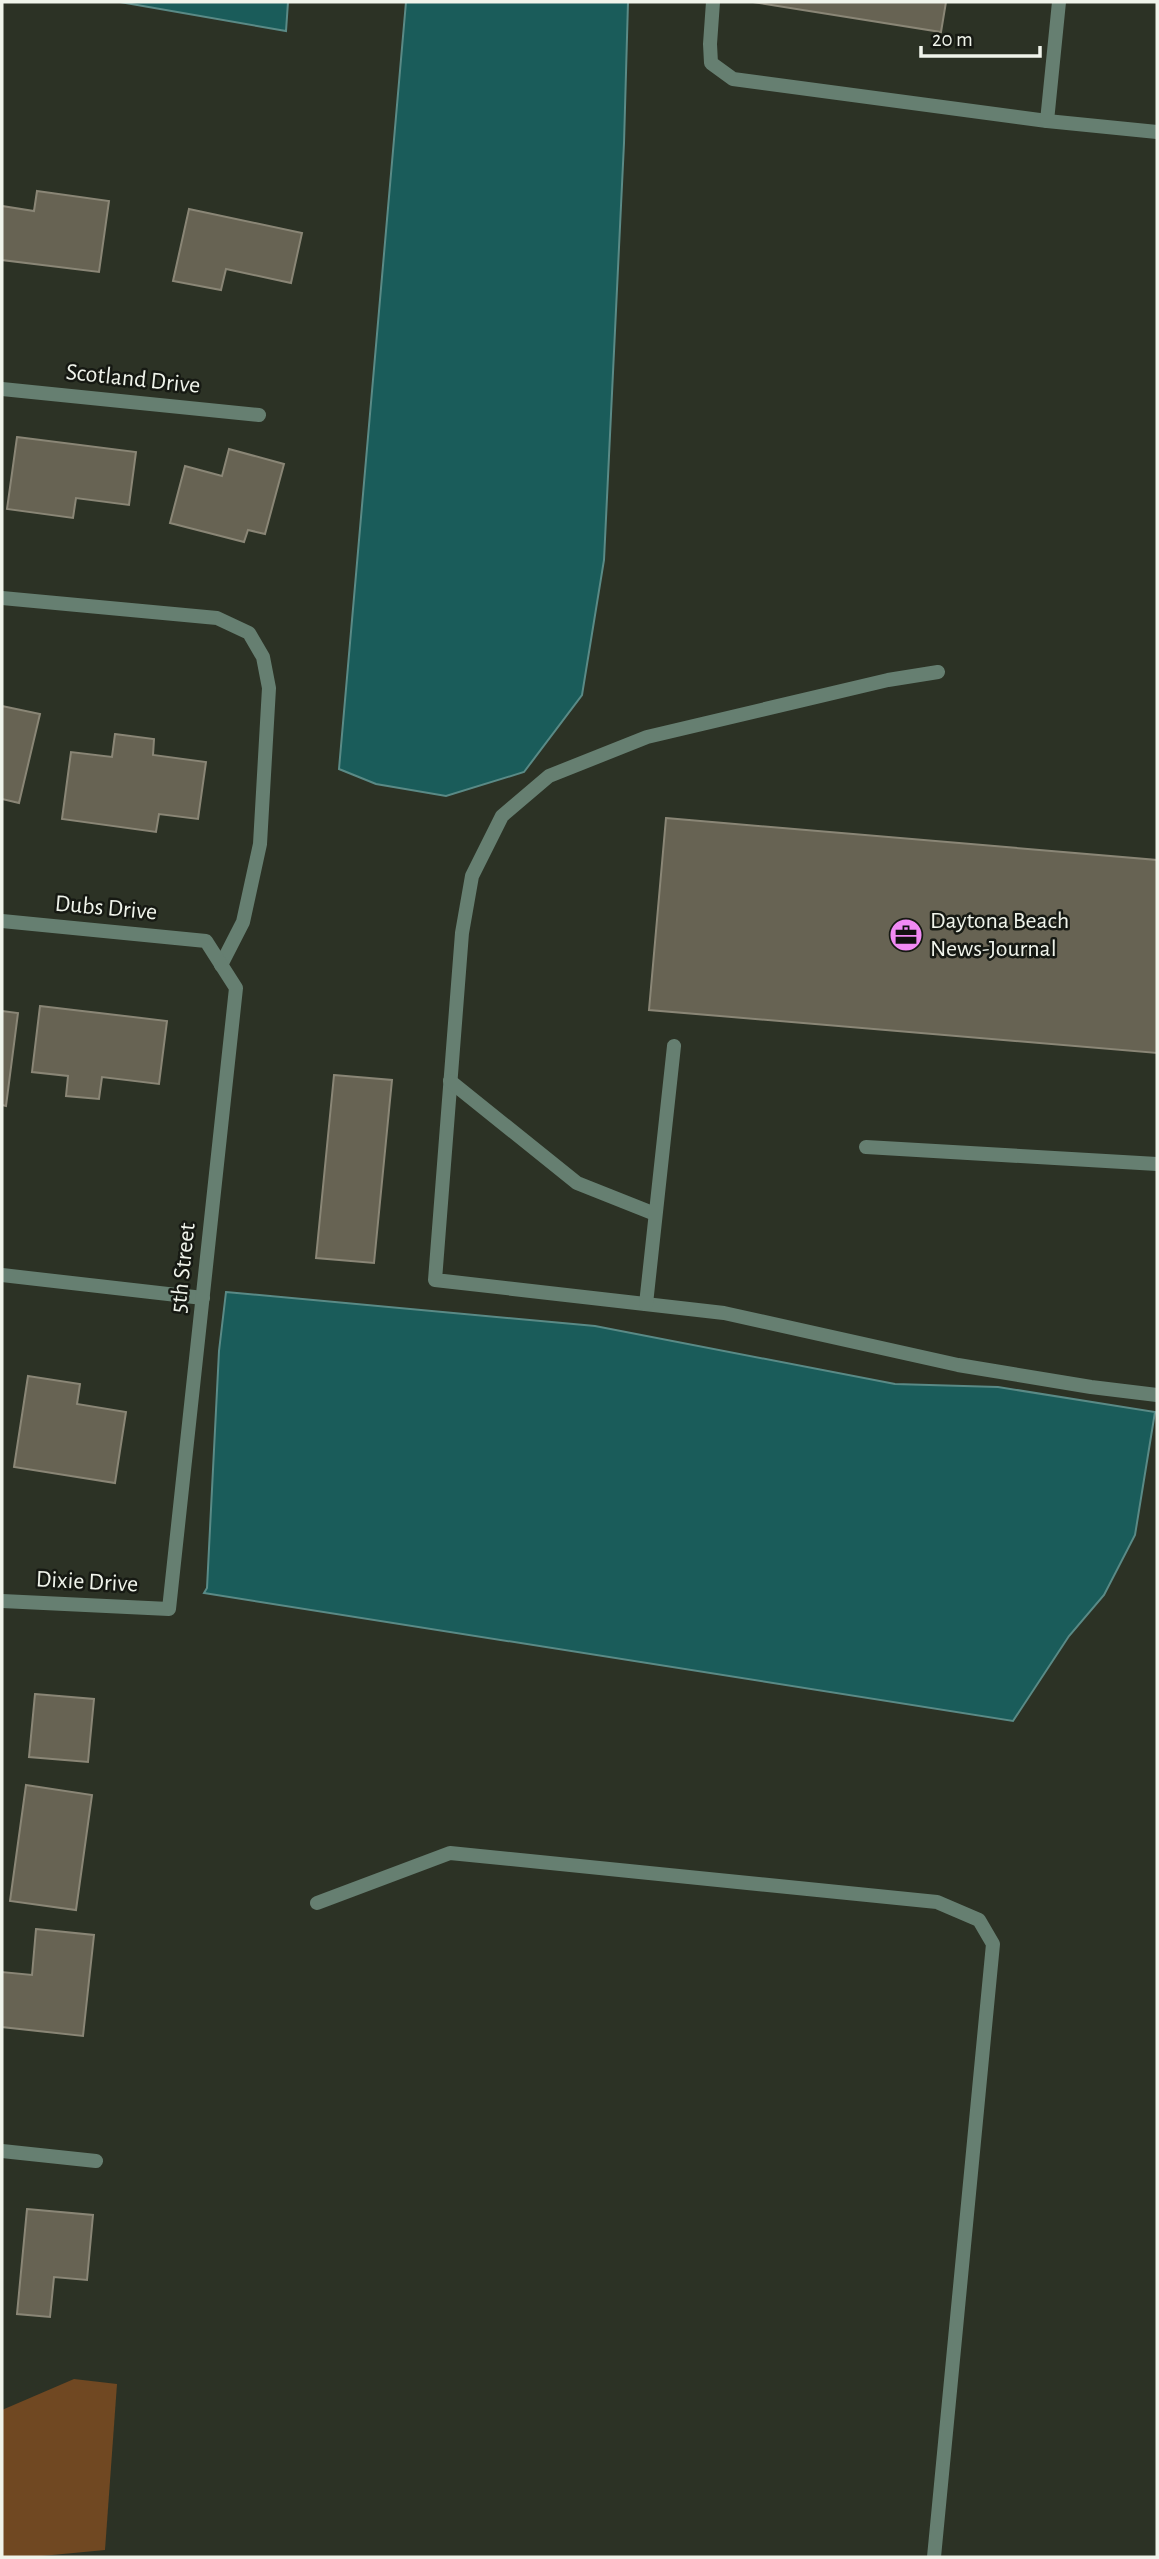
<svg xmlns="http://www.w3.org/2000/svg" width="1159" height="2559" viewBox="0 0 1159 2559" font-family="'Alegreya Sans',sans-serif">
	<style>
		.green { fill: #704822 }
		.water { fill: #1a5c5a; stroke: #5a8a86; stroke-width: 2 }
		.building { fill: #676353; stroke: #8a8676; stroke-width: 2 }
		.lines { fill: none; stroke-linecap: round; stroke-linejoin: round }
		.service { stroke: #667f71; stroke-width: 14 }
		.minor { stroke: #667f71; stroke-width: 14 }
		.labels { text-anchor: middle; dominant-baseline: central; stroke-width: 5; stroke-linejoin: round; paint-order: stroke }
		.street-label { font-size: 24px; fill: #f0f4eb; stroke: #161913 }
		.poi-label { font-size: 24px; fill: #f0f4eb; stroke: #161913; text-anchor: start }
	</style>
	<rect width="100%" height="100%" fill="#2c3225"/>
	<path class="green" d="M74,2379l43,5 -12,166 -74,7h-29v-147z"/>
	<g class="water">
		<path d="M120,2h168l-2,29z"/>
		<path d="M406,2h222l-4,141 -20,417 -22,135 -58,77 -78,24 -70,-12 -37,-15z"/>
		<path d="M226,1292l369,34 300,58 103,3 157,25 -20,123 -31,60 -35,41 -56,85 -809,-128 3,-5 12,-237z"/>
	</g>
	<g class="building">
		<path d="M753,2h193l-5,30z"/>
		<path d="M37,191l72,10 -10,71 -97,-12v-54l32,5z"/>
		<path d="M189,209l113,24 -11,50 -65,-14 -5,21 -48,-9z"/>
		<path d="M17,437l119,15 -7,53 -53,-7 -3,20 -66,-9z"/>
		<path d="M229,449l55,15 -19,70 -17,-4 -4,12 -74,-19 15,-57 37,10z"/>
		<path d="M2,706l38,8 -21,89 -17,-4z"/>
		<path d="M115,734l39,5 -1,16 53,7 -8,57 -39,-5 -3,18 -94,-13 9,-67 41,5z"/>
		<path d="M666,818l491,42v193l-508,-43z"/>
		<path d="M40,1006l127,15 -8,63 -57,-7 -3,22 -33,-3 2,-20 -36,-4z"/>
		<path d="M2,1011l16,2 -12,93 -4,-1z"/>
		<path d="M334,1075l58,5 -18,183 -58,-5z"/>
		<path d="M28,1376l52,8 -3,20 49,8 -11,71 -101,-16z"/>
		<path d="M35,1694l59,5 -6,63 -59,-5z"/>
		<path d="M26,1785l66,10 -16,115 -66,-9z"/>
		<path d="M36,1929l58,6 -11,101 -81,-9v-55l30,3z"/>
		<path d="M27,2209l66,6 -6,65 -33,-3 -4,40 -33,-3z"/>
	</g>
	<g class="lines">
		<g class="service">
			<path d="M713,2l-3,42 1,19 22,16 314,42"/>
			<path d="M1059,2l-12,119 110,11"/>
			<path d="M2,598l215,20 32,15 14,24 6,31 -9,156 -17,78 -22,43"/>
			<path d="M938,672l-50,8 -241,57 -98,39 -47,40 -30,60 -10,57 -27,347 289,33 234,52 133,22 66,8"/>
			<path d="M450,1081l127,102 78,31"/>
			<path d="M866,1147l291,17"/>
			<path d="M2,1275l201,23"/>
			<path d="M646,1304l28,-258"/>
		</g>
		<g class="minor">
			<path d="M2,389l257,26"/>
			<path d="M2,921l204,20 30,47 -67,621 -167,-8"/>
			<path d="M317,1903l133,-50 487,49 42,18 14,24 -59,613"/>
			<path d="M2,2151l94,10"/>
		</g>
	</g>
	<defs>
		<symbol id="office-disc" viewBox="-11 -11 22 22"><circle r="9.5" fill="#f18af4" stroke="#161913"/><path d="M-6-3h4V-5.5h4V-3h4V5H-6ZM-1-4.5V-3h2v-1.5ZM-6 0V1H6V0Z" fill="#111"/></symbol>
	</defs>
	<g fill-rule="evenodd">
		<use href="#office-disc" x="887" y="916" width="38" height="38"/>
	</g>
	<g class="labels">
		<g class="street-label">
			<text transform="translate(133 379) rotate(6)">Scotland Drive</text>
			<text transform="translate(106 908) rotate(5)">Dubs Drive</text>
			<text transform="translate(183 1268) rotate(-84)">5th Street</text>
			<text transform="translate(87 1582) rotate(3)">Dixie Drive</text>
		</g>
		<g class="poi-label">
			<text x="930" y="921">Daytona Beach<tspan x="930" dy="28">News-Journal</tspan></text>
		</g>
	</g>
	<rect width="1159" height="2559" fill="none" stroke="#f0f4eb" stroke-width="7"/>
	<path d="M921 46v10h119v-10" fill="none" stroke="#f0f4eb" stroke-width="3.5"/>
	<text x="932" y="46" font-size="21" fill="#f0f4eb" stroke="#161913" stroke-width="5" paint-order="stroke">20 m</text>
</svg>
